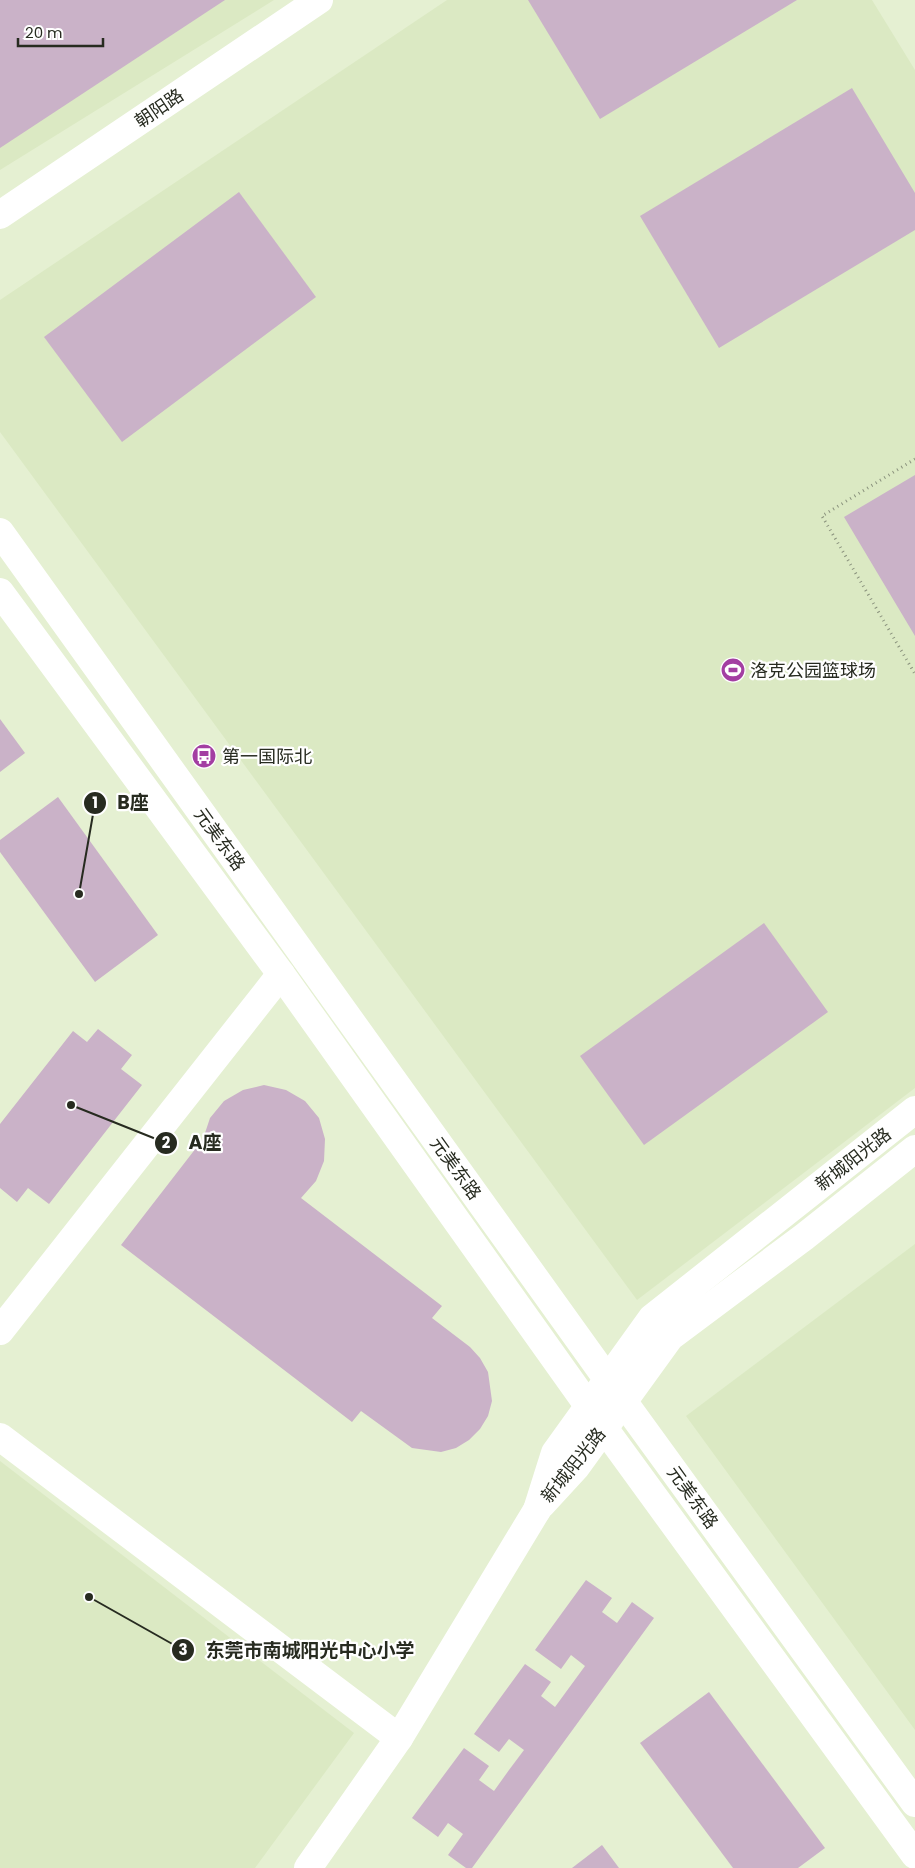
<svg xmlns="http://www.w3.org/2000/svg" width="915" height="1868" viewBox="0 0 915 1868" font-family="Poppins,'Noto Sans SC',sans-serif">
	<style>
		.built { fill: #dbe9c3 }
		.building { fill: #cab2c8 }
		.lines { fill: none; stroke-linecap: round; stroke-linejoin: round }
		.path { stroke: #8a927d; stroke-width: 3; stroke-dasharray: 1 4; stroke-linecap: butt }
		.minor { stroke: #fff; stroke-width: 28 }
		.tertiary { stroke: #fff; stroke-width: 28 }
		.labels { text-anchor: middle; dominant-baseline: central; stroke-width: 4.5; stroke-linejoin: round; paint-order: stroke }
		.street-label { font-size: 18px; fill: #272b20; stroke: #fff }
		.poi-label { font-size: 18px; fill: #272b20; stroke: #fff; text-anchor: start }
		.leader { fill: none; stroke: #272b20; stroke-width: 2 }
		.callout-dot { fill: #272b20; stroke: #fff; stroke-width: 2 }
		.mark-label { font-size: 15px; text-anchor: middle; font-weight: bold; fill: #fff }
		.callout-label { font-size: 19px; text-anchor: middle; font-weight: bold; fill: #272b20; stroke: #fff; stroke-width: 4.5; stroke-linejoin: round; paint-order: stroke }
	</style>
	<rect width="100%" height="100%" fill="#e5f0d2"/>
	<g class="built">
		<path d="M0,0h274l-274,170z"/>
		<path d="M447,0h425l43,70v1018l-278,212 -637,-868v-132z"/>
		<path d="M915,1244v486l-229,-314z"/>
		<path d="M0,1461l354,272 -99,135h-255z"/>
	</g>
	<g class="building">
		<path d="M0,0h225l-225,148z"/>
		<path d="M528,0h269l-197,119z"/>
		<path d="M852,88l63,105v37l-196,118 -79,-132z"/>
		<path d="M239,192l77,105 -194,145 -78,-105z"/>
		<path d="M915,475v161l-71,-119z"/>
		<path d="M0,719l25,34 -25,19z"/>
		<path d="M58,797l100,138 -63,47 -95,-130v-12z"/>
		<path d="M764,923l64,89 -184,133 -64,-89z"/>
		<path d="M98,1029l34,26 -11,14 21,16 -93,119 -21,-16 -11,14 -17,-14v-64l73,-93 14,11z"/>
		<path d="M264,1085l22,5 19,11 14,17 6,21 -1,22 -8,20 -15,17 141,108 -10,12 38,29 10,11 8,14 4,29 -4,15 -8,13 -11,11 -13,8 -15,4 -29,-4 -51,-37 -9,11 -231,-177 82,-106 7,-21 14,-17 19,-11z"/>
		<path d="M586,1580l26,18 -10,14 15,11 15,-21 22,16 -182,250h-6l-18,-13 15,-21 -15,-11 -10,14 -26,-19 52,-70 25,18 -10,14 15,11 15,-21 15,-20 -15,-11 -10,13 -25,-18 51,-70 26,18 -10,14 14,11 30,-41 -14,-11 -10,14 -26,-19z"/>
		<path d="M709,1692l116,156 -27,20h-65l-93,-125z"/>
		<path d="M602,1845l17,23h-47z"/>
	</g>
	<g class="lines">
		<path class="path" d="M915,459l-93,57 93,158"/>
		<g class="minor">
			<path d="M0,215l319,-215"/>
			<path d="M0,1331l281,-357"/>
			<path d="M0,1437l399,301"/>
			<path d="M308,1868l91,-130 138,-228"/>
		</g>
		<g class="tertiary">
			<path d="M0,532l623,869 292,402"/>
			<path d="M0,592l281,382 323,454 311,427"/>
			<path d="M542,1504l34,-37 94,-130 134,-100 111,-88"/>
			<path d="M537,1510l18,-57 97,-135 263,-208"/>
		</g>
	</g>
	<defs>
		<symbol id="stadium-disc" viewBox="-11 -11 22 22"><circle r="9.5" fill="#a33ea2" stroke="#fff"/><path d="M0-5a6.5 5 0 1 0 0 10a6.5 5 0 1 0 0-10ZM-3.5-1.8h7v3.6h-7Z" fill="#fff"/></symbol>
		<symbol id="bus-disc" viewBox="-11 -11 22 22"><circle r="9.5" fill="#a33ea2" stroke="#fff"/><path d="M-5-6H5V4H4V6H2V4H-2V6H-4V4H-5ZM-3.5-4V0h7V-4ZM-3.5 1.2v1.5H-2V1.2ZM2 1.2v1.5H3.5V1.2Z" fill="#fff"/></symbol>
	</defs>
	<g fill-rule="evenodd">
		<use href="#stadium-disc" x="719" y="656" width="28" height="28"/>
		<use href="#bus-disc" x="190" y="742" width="28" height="28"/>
	</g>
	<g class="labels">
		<g class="street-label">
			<text transform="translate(159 108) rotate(-34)">朝阳路</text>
			<text transform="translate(220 839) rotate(54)">元美东路</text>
			<text transform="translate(853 1159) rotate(-38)">新城阳光路</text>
			<text transform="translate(456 1168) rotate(54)">元美东路</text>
			<text transform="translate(573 1465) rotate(-51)">新城阳光路</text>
			<text transform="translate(693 1497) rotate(54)">元美东路</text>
		</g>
		<g class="poi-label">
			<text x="750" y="670">洛克公园篮球场</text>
			<text x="222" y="756">第一国际北</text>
		</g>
	</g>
	<path class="leader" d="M79 894L95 803M71 1105L166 1143M89 1597L183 1650"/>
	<g class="callout-dot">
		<circle cx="79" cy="894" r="5"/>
		<circle cx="71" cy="1105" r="5"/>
		<circle cx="89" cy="1597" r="5"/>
		<circle cx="95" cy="803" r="12"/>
		<circle cx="166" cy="1143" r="12"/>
		<circle cx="183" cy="1650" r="12"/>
	</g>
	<g class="mark-label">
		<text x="95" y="808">1</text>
		<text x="166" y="1148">2</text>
		<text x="183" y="1655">3</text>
	</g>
	<g class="callout-label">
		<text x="133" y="809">B座</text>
		<text x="205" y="1149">A座</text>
		<text x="310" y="1657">东莞市南城阳光中心小学</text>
	</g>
	<path d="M18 38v8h85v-8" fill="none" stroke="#272b20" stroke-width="2.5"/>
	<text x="25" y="38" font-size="15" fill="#272b20" stroke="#ffffff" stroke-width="4" paint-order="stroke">20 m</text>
</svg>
